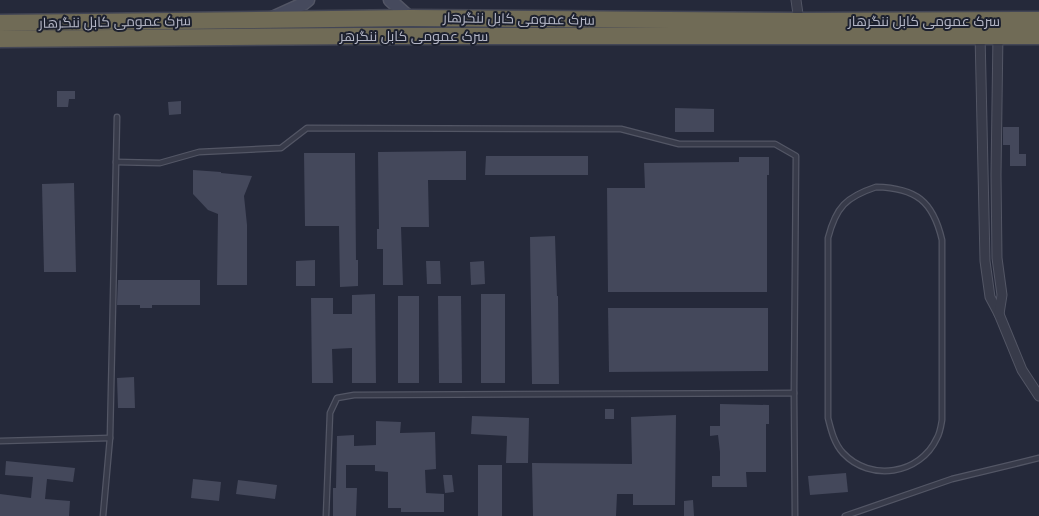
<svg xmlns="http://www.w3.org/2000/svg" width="1039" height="516" viewBox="0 0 1039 516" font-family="'Varela Round',Cairo,sans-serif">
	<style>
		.building { fill: #44485b }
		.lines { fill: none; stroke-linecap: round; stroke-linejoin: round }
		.lane-casing { stroke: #535665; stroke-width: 7 }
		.street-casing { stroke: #535665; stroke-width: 11 }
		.secondary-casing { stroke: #535665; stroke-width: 15 }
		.highway-casing { stroke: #434655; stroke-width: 19 }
		.lane { stroke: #383b4a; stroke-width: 4.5 }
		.street { stroke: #383b4a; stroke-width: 9 }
		.secondary { stroke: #464a5d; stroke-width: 12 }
		.highway { stroke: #706b56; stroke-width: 16 }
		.labels { text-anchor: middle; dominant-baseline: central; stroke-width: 4; stroke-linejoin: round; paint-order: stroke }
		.street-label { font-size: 14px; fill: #b4b6c6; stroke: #1d212f }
	</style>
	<rect width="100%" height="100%" fill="#25293a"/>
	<g class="building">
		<path d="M57,91h18v8h-6l-1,8h-11z"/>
		<path d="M181,101v13l-12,1 -1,-13z"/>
		<path d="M675,108l39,1v23h-39z"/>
		<path d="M1003,127h16v27h7v12h-16v-21h-7z"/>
		<path d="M466,151v29h-38l1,47h-28l2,58h-20v-36h-6v-20h2l-1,-77z"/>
		<path d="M304,153h51l1,107h2v26l-18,1 -1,-61h-34z"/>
		<path d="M486,156h102v19h-103z"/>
		<path d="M739,157h30v18h-2v117h-159l-1,-104h38l-1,-25 95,-1z"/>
		<path d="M193,170l28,2v1l31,3 -8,20 3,29v60h-30l1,-71 -10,-4 -15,-16z"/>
		<path d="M74,183l2,89h-32l-2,-88z"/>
		<path d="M555,236l2,60h1l1,88h-27l-2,-147z"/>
		<path d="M315,260v26h-19v-25z"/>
		<path d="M426,261h14l1,23h-14z"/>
		<path d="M484,261l1,23 -14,1 -1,-23z"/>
		<path d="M118,280h82v25h-48v3h-12v-3h-23z"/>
		<path d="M375,294l1,89h-24v-35l-20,1 1,34h-21l-1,-85h22v16h19v-19z"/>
		<rect x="481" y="294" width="24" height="89"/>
		<rect x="398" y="296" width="21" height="87"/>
		<path d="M438,296h23l1,87h-23z"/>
		<path d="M608,308h160v63l-159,1z"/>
		<path d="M134,377l1,31h-17l-1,-30z"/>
		<path d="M720,404l49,1v19h-3v48h-20l1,15h-35v-11h8v-24l-2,-17 -8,1v-10h10z"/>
		<rect x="605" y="409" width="9" height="10"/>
		<path d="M676,415l-1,90h-42v-11h-16l-1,22h-83l-1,-53 100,1 -1,-47z"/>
		<path d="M472,416l57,2 -1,45h-22l1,-27 -36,-2z"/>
		<path d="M376,421l25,1 -1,11 35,-1 1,37 -11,1 1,23 18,1v18h-43v-4h-13v-36l-13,-1v-6h-29v23h11l-1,28h-23v-28h3l1,-52 17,-1v11l22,-1z"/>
		<path d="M6,461l69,7 -2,14 -26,-3 -2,20 25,2 -1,15h-69v-22l31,4 2,-21 -28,-2z"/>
		<rect x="478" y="465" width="24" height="51"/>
		<path d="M846,473l2,19 -38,3 -2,-19z"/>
		<path d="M443,475h9l2,17 -9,1z"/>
		<path d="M193,479l28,3 -2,19 -28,-3z"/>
		<path d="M238,480l39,5 -2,14 -39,-5z"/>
		<path d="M693,500l1,16h-10v-15z"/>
	</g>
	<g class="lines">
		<defs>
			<g id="lane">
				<path d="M116,162l44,1 39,-11 82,-4 26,-20 314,1 58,15h96l21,12 -2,237"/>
				<path d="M876,187c40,1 57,14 66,53v180c-1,6 -2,13 -5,18 -17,37 -67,44 -94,15 -9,-10 -12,-23 -15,-35v-180c8,-31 18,-41 48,-51z"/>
				<path d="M0,441l110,-3"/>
				<path d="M103,516l7,-78 7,-321"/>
				<path d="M326,516l4,-103 7,-15 17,-3 440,-2 1,123"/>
				<path d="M845,516l107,-37 87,-21"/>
			</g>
			<g id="street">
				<path d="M796,0l3,21"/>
				<path d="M980,33l5,228 5,36 9,17 23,56 17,26"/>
				<path d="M998,33l-2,142 1,83 5,37 -3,19"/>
			</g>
			<g id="secondary">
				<path d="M390,0l20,18"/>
				<path d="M272,18l31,-14 5,-4"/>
			</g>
			<g id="highway">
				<path d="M0,23l410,-5 389,3 240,-1"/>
				<path d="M0,39l358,-3h681"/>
			</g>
		</defs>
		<use href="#lane" class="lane-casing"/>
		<use href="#street" class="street-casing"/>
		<use href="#secondary" class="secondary-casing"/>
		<use href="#highway" class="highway-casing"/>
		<use href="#lane" class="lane"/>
		<use href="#street" class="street"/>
		<use href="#secondary" class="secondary"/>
		<use href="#highway" class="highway"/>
	</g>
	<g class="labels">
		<g class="street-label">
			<text transform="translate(519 19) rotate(1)">سرک عمومی کابل ننگرهار</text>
			<text x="924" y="21">سرک عمومی کابل ننگرهار</text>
			<text transform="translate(115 22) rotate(-1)">سرک عمومی کابل ننگرهار</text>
			<text x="414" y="36">سرک عمومی کابل ننگرهر</text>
		</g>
	</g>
</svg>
